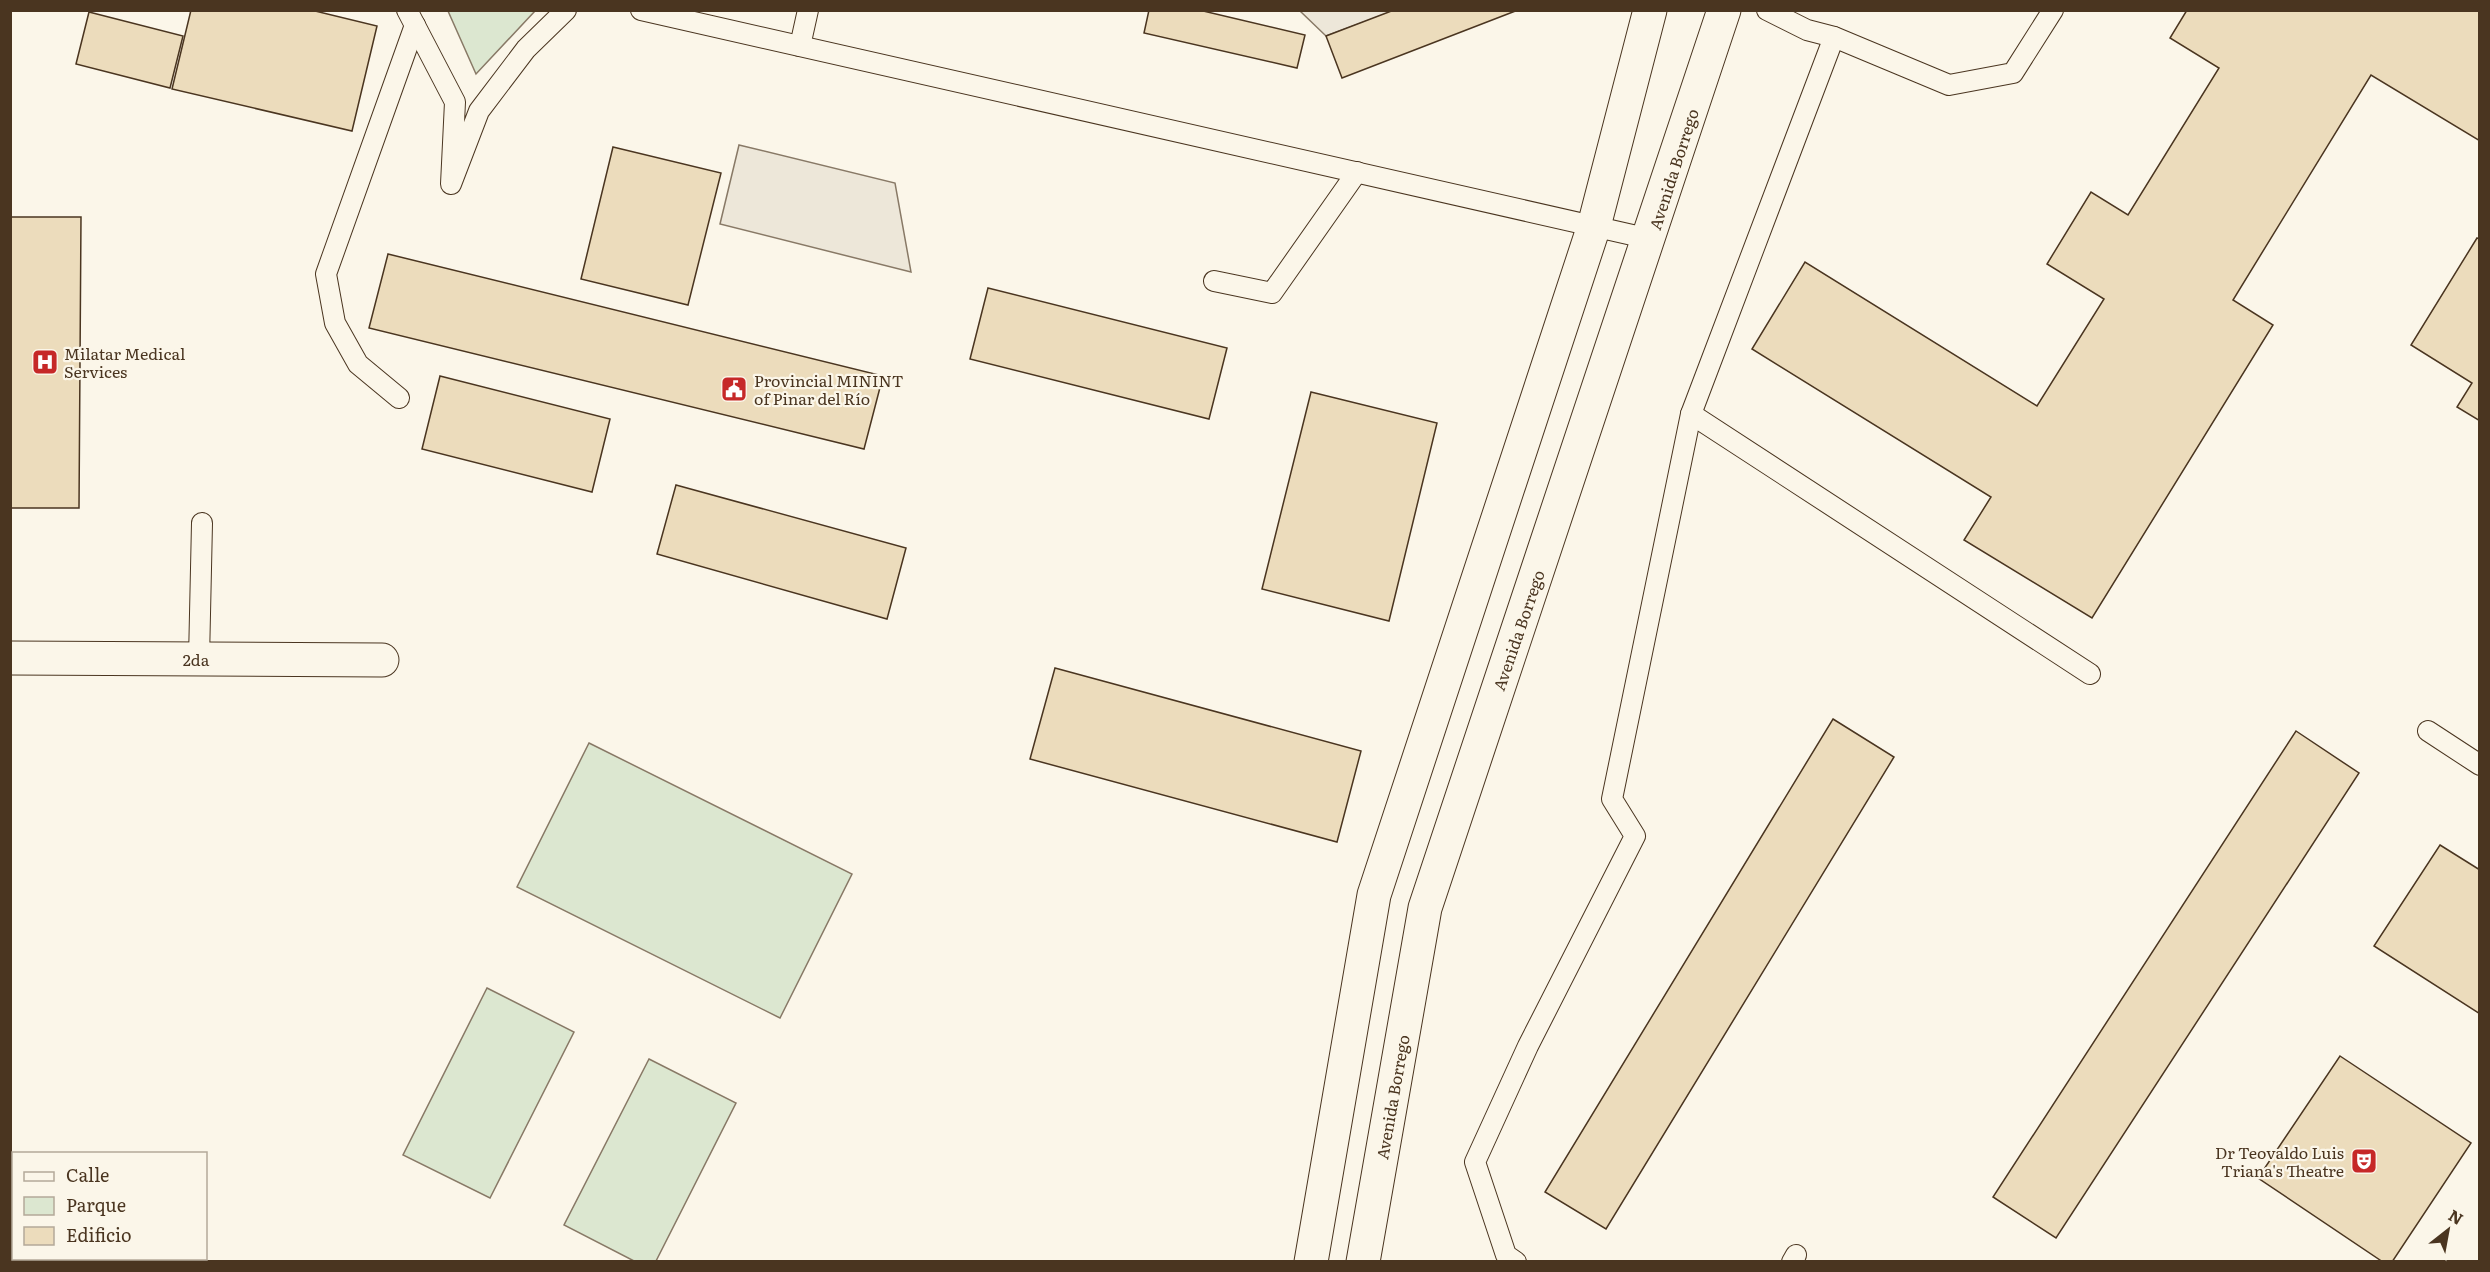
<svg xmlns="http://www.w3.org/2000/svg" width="2490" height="1272" viewBox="0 0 2490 1272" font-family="Literata,serif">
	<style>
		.green { fill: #dce7d0; stroke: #887966; stroke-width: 1.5 }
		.parking { fill: #ede7d9; stroke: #887966; stroke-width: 1.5 }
		.building { fill: #ecdcbc; stroke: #4a3520; stroke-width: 1.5 }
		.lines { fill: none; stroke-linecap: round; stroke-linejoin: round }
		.service-casing { stroke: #4a3520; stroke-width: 22 }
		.minor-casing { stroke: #4a3520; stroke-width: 35 }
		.secondary-casing { stroke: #4a3520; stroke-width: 35 }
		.service { stroke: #fbf6e9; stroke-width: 20 }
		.minor { stroke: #fbf6e9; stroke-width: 33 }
		.secondary { stroke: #fbf6e9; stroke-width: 33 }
		.labels { text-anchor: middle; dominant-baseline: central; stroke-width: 4.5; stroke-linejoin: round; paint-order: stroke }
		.street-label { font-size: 16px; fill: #4a3520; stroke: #fbf6e9 }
		.poi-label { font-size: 16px; fill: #4a3520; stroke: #fbf6e9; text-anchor: start }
	</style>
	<rect width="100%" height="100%" fill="#fbf6e9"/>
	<g class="green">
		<path d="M448,11h87l-59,63z"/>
		<path d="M589,743l263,131 -72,144 -263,-131z"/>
		<path d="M487,988l87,44 -84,166 -87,-43z"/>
		<path d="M649,1059l87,44 -80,158h-22l-70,-36z"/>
	</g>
	<g class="parking">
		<path d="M1300,11h94l-68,25z"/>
		<path d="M739,145l156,38 16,89 -191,-48z"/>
	</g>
	<g class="building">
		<path d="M191,10h120l66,16 -25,105 -180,-42z"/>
		<path d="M1149,10h50l106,25 -8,33 -153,-35z"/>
		<path d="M1394,10h124l-176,68 -16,-42z"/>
		<path d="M2187,10h293v131l-109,-66 -138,225 40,25 -181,293 -128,-78 27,-43 -239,-148 53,-87 232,144 67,-107 -57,-35 44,-72 37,23 91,-147 -49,-30z"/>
		<path d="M89,12l94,24 -13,52 -94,-24z"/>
		<path d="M613,147l108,26 -33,132 -107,-26z"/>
		<path d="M10,217h71l-2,291h-69z"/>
		<path d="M2477,238l3,1v182l-23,-14 15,-24 -61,-38z"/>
		<path d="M388,254l495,122 -19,73 -495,-121z"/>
		<path d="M988,288l239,60 -18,71 -239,-60z"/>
		<path d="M440,376l170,43 -18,73 -170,-43z"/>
		<path d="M1311,392l126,31 -48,198 -127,-32z"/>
		<path d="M676,485l230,63 -19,71 -230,-65z"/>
		<path d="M1055,668l306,83 -24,91 -307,-83z"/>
		<path d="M1833,719l61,38 -288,472 -61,-37z"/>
		<path d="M2296,731l63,42 -303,465 -63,-41z"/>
		<path d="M2440,845l40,25v144l-106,-68z"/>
		<path d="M2340,1056l131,87 -79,119h-9l-125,-84z"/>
	</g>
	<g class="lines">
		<defs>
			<g id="service">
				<path d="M407,10l48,92 -4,82 28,-73 47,-62 40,-39"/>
				<path d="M641,10l1009,229"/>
				<path d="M1834,37l115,48 64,-12 40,-63"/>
				<path d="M800,46l8,-36"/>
				<path d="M1214,281l58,12 85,-121"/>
				<path d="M399,398l-41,-34 -23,-41 -9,-49 89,-249"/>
				<path d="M1691,414l399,260"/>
				<path d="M199,659l3,-136"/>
				<path d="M2428,731l52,34"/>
				<path d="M1516,1262l-10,-7 -31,-93 53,-116 107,-210 -23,-37 79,-385 143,-377 -27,-7 -40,-20"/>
				<path d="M1792,1262l4,-7"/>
			</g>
			<path id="minor" d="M10,658l372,2"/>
			<g id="secondary">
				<path d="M1311,1262l63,-367 220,-669 56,-216"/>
				<path d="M1363,1262l62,-354 299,-898"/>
			</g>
		</defs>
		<use href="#service" class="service-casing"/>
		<use href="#minor" class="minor-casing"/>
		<use href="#secondary" class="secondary-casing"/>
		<use href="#service" class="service"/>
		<use href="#minor" class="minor"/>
		<use href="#secondary" class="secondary"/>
	</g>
	<defs>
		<symbol id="hospital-square" viewBox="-11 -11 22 22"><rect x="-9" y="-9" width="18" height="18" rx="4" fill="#c62828" stroke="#fbf6e9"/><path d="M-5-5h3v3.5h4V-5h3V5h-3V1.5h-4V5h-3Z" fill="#fff"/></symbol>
		<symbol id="civic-square" viewBox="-11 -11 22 22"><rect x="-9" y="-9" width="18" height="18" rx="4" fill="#c62828" stroke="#fbf6e9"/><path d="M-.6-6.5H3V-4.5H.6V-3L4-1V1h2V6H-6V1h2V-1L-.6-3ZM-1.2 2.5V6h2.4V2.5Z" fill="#fff"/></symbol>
		<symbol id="theatre-square" viewBox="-11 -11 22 22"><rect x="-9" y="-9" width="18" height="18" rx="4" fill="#c62828" stroke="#fbf6e9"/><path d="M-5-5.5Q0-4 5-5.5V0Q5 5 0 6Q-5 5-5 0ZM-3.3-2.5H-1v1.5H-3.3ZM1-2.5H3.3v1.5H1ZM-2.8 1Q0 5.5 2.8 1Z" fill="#fff"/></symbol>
	</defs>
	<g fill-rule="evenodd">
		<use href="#hospital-square" x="30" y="347" width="30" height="30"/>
		<use href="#civic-square" x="719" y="374" width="30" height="30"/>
		<use href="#theatre-square" x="2349" y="1146" width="30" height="30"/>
	</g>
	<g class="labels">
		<g class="street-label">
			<text transform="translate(1673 169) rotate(-72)">Avenida Borrego</text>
			<text transform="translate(1518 630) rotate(-71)">Avenida Borrego</text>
			<text x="196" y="659">2da</text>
			<text transform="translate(1392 1097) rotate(-80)">Avenida Borrego</text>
		</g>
		<g class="poi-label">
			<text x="64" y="353">Milatar Medical<tspan x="64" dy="18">Services</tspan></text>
			<text x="754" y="380">Provincial MININT<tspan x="754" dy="18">of Pinar del Río</tspan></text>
			<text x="2344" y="1152" text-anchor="end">Dr Teovaldo Luis<tspan x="2344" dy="18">Triana's Theatre</tspan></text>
		</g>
	</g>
	<rect width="2490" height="1272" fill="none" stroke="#4a3520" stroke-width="24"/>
	<rect x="12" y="1152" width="195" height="108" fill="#fbf6e9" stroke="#b4a999" stroke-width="1.5"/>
	<rect x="24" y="1172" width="30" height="9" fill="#fbf6e9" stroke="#b4a999" stroke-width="1.5"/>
	<text x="66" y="1182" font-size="18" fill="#4a3520">Calle</text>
	<rect x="24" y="1197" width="30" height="18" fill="#dce7d0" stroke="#b4a999" stroke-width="1.5"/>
	<text x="66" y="1212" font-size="18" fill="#4a3520">Parque</text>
	<rect x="24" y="1227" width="30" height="18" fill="#ecdcbc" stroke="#b4a999" stroke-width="1.5"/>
	<text x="66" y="1242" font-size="18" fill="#4a3520">Edificio</text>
	<g transform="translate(2448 1230) rotate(31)" stroke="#fbf6e9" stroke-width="4.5" paint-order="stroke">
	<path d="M0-4.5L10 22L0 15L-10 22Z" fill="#4a3520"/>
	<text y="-9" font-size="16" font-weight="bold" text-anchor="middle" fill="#4a3520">N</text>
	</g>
</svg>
